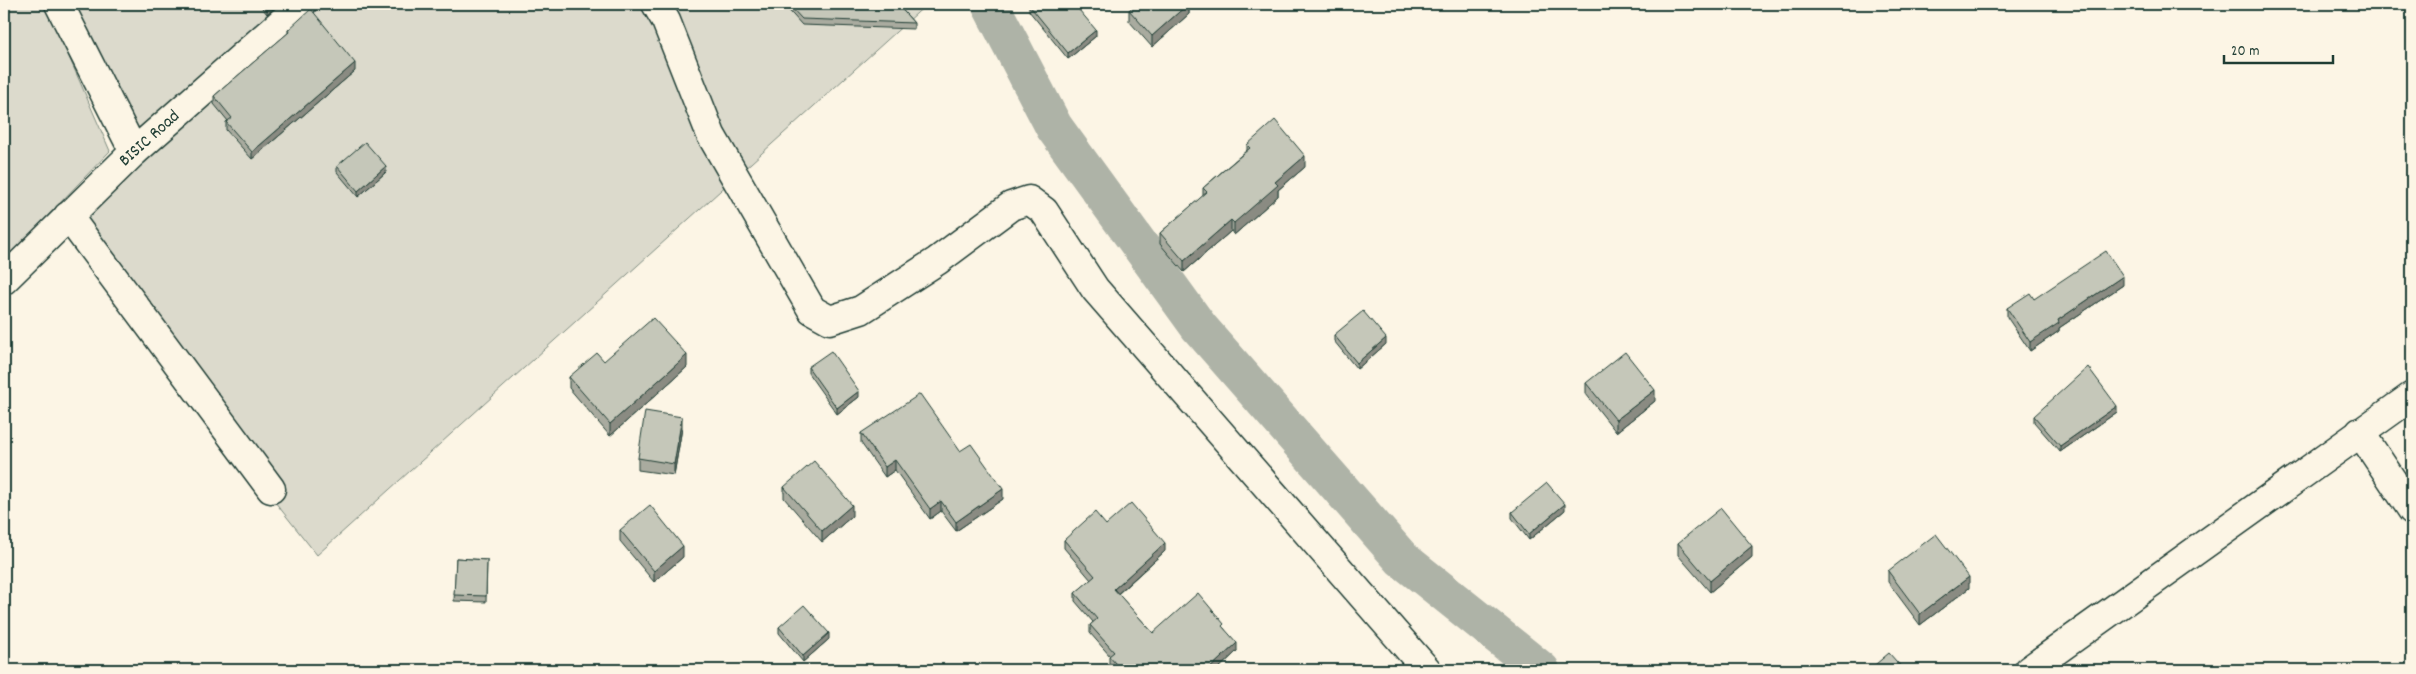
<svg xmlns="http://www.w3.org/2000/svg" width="2416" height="674" viewBox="0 0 2416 674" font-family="Dekko,sans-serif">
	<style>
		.green { fill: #dcdacc; stroke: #7e8c80 }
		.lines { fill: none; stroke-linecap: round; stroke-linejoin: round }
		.canal { stroke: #aeb3a7; stroke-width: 38 }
		.street-casing { stroke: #1f3d34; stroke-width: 31 }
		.street { stroke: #fcf5e5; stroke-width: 28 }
		.wall { fill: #a9ab9f; stroke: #1f3d34 }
		.shaded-wall { fill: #8a8b82; stroke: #1f3d34 }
		.building { fill: #c5c7b9; stroke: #1f3d34 }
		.labels { text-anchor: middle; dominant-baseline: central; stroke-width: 4.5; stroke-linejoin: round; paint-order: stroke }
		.street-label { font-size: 18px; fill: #1f3d34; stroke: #fcf5e5 }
	</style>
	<rect width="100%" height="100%" fill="#fcf5e5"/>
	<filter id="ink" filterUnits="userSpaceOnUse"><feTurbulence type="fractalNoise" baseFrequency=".02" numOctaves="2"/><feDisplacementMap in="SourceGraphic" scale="10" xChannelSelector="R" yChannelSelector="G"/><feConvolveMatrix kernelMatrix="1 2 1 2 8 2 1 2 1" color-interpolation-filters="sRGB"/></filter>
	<g filter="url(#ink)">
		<g class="green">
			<path d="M4,4h42l64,147 -106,110z"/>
			<path d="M59,4h243l-168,148z"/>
			<path d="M312,4h615l-610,551 -255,-322z"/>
		</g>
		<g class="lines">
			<path class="canal" d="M990,4l64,123 145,200 203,232 139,111"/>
			<defs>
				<g id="street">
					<path d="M59,4l75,148"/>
					<path d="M656,4l10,17 45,114 101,175 18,10 31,-10 76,-49 74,-55 18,-6 15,11 51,78 332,381"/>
					<path d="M68,216l203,273"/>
					<path d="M4,280l130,-128 168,-148"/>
					<path d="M2360,432l52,78"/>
					<path d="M2029,670l383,-274"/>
				</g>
			</defs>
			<use href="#street" class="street-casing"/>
			<use href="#street" class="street"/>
		</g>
		<g class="wall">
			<path d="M259,4h20l-12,10z"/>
			<path d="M784,4h113l17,19v6l-112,-4 -18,-20z"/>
			<path d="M1189,4v10l-37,33 -23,-26v-11z"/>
			<path d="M1029,5l67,31 -28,23 -39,-48z"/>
			<path d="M288,30l67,41 -103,88 -26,-29v-8l2,-1 -14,-17v-8l74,-63z"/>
			<path d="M1247,145l58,22 -27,23v6l-44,39 -3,-4 -47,41 -24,-28v-11l43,-37v-8l44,-38z"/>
			<path d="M337,166l49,6 -28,25 -21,-25z"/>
			<path d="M2123,285l-64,43v3l-29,20 -23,-34v-9l27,-9z"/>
			<path d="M1334,335l52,9 -29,25 -23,-28z"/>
			<path d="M604,361l83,6 -77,69 -41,-48v-11z"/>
			<path d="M808,367l51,30 -22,17 -29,-41z"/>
			<path d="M1586,383l69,18 -39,31 -30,-38z"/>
			<path d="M2117,412l-57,40 -26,-30v-6z"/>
			<path d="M682,428l-8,47 -36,-5v-12z"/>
			<path d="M861,433l99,18 43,48 -47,32 -15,-20 -11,8 -35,-49 -10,7 -24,-34z"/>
			<path d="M784,487l68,29 -30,26 -38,-44z"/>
			<path d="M1565,510l-36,30 -17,-22v-6z"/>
			<path d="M1106,525l59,26 -47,43 35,39 71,-5 13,23 -20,19h-103l-5,-6v-8h1l-20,-23v-8l3,-3 -18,-21v-8l16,-13 -27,-32v-8z"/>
			<path d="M620,530l63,27 -29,25 -34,-41z"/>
			<path d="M1678,543l74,14 -42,35 -32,-37z"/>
			<path d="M456,558l31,2 -1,42 -32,-1z"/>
			<path d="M1888,571l81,17 -49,37 -32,-43z"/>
			<path d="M779,627l50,12 -26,23 -24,-29z"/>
		</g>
		<g class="shaded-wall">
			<path d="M267,4h12l-12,10z"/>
			<path d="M1188,4h1v10l-37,33v-11z"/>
			<path d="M1096,30v6l-28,23v-6z"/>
			<path d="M355,63v8l-103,88v-7z"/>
			<path d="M1305,156v11l-27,23v6l-44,39v-12l41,-41z"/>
			<path d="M386,166v6l-28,25v-6z"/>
			<path d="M1231,220v11l-47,41v-11z"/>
			<path d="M2123,276v9l-64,43v3l-29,20v-9l28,-22z"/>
			<path d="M1386,338v6l-29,25v-6z"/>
			<path d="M687,355v12l-77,69v-12z"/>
			<path d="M1655,390v11l-39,31v-12z"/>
			<path d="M859,391v6l-22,17v-6z"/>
			<path d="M2117,406v6l-57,40v-6z"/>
			<path d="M682,417v11l-8,47v-11z"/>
			<path d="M895,460v10l-10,7v-10z"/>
			<path d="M1003,489v10l-47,32v-9z"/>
			<path d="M941,501v10l-11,8v-10z"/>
			<path d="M1565,504v6l-36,30v-6z"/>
			<path d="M852,505v11l-30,26v-11z"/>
			<path d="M1165,543v8l-51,46v-8z"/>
			<path d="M683,546v11l-29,25v-11z"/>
			<path d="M1752,546v11l-42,35v-11z"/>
			<path d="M1969,577v11l-49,37v-11z"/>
			<path d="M829,633v6l-26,23v-6z"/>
			<path d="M1237,643v8l-20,19h-9z"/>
		</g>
		<g class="building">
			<path d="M788,4h109l17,19 -112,-4z"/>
			<path d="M1031,4h43l22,26 -28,23 -39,-48z"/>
			<path d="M1136,4h52l-36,32 -23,-26z"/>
			<path d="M311,9l44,54 -103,89 -26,-30 6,-4 -18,-22 75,-64 -1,-2z"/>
			<path d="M1275,120l30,36 -30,26 3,3 -44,38 -3,-3 -47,41 -24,-28 47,-41 -4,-4 47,-40 -3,-3z"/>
			<path d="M365,142l21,24 -28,25 -21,-25z"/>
			<path d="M2106,251l17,25 -65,44 1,3 -29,19 -23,-34 23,-15 4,6z"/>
			<path d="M1363,311l23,27 -29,25 -23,-28z"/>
			<path d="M653,318l34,37 -77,69 -41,-47 28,-24 7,8z"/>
			<path d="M831,351l28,40 -22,17 -29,-41z"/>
			<path d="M1625,352l30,38 -39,30 -30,-37z"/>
			<path d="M2088,367l29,39 -57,40 -26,-30z"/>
			<path d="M920,394l40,57 11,-7 32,45 -47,33 -15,-21 -11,8 -35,-49 -10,7 -24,-34z"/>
			<path d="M645,411l37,6 -8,47 -36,-6z"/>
			<path d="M814,461l38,44 -30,26 -38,-44z"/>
			<path d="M1547,483l18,21 -36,30 -17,-22z"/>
			<path d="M1131,503l34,40 -51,46 39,44 45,-40 26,31 -2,2 15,17 -29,27h-87l-12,-14 5,-4 -24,-27 7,-6 -22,-26 20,-17 -31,-36 31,-28 11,13z"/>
			<path d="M650,505l33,41 -29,25 -34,-41z"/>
			<path d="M1721,508l31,38 -42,35 -32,-38z"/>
			<path d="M1936,534l33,43 -49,37 -32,-43z"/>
			<path d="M456,558l31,2 -1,36 -32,-1z"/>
			<path d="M804,605l25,28 -26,23 -24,-29z"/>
			<path d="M1889,653l15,17h-35z"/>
		</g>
	</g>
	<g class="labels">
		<g class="street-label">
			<text transform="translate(150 139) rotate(-42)">BISIC Road</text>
		</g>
	</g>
	<rect width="2416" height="674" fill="none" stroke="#fcf5e5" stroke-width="20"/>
	<rect x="10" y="10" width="2396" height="654" fill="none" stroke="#1f3d34" stroke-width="2" filter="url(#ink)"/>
	<path d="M2224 55v8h109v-8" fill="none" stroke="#1f3d34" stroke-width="2.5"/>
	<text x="2231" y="55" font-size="15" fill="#1f3d34" stroke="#fcf5e5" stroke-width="4" paint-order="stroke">20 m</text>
</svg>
